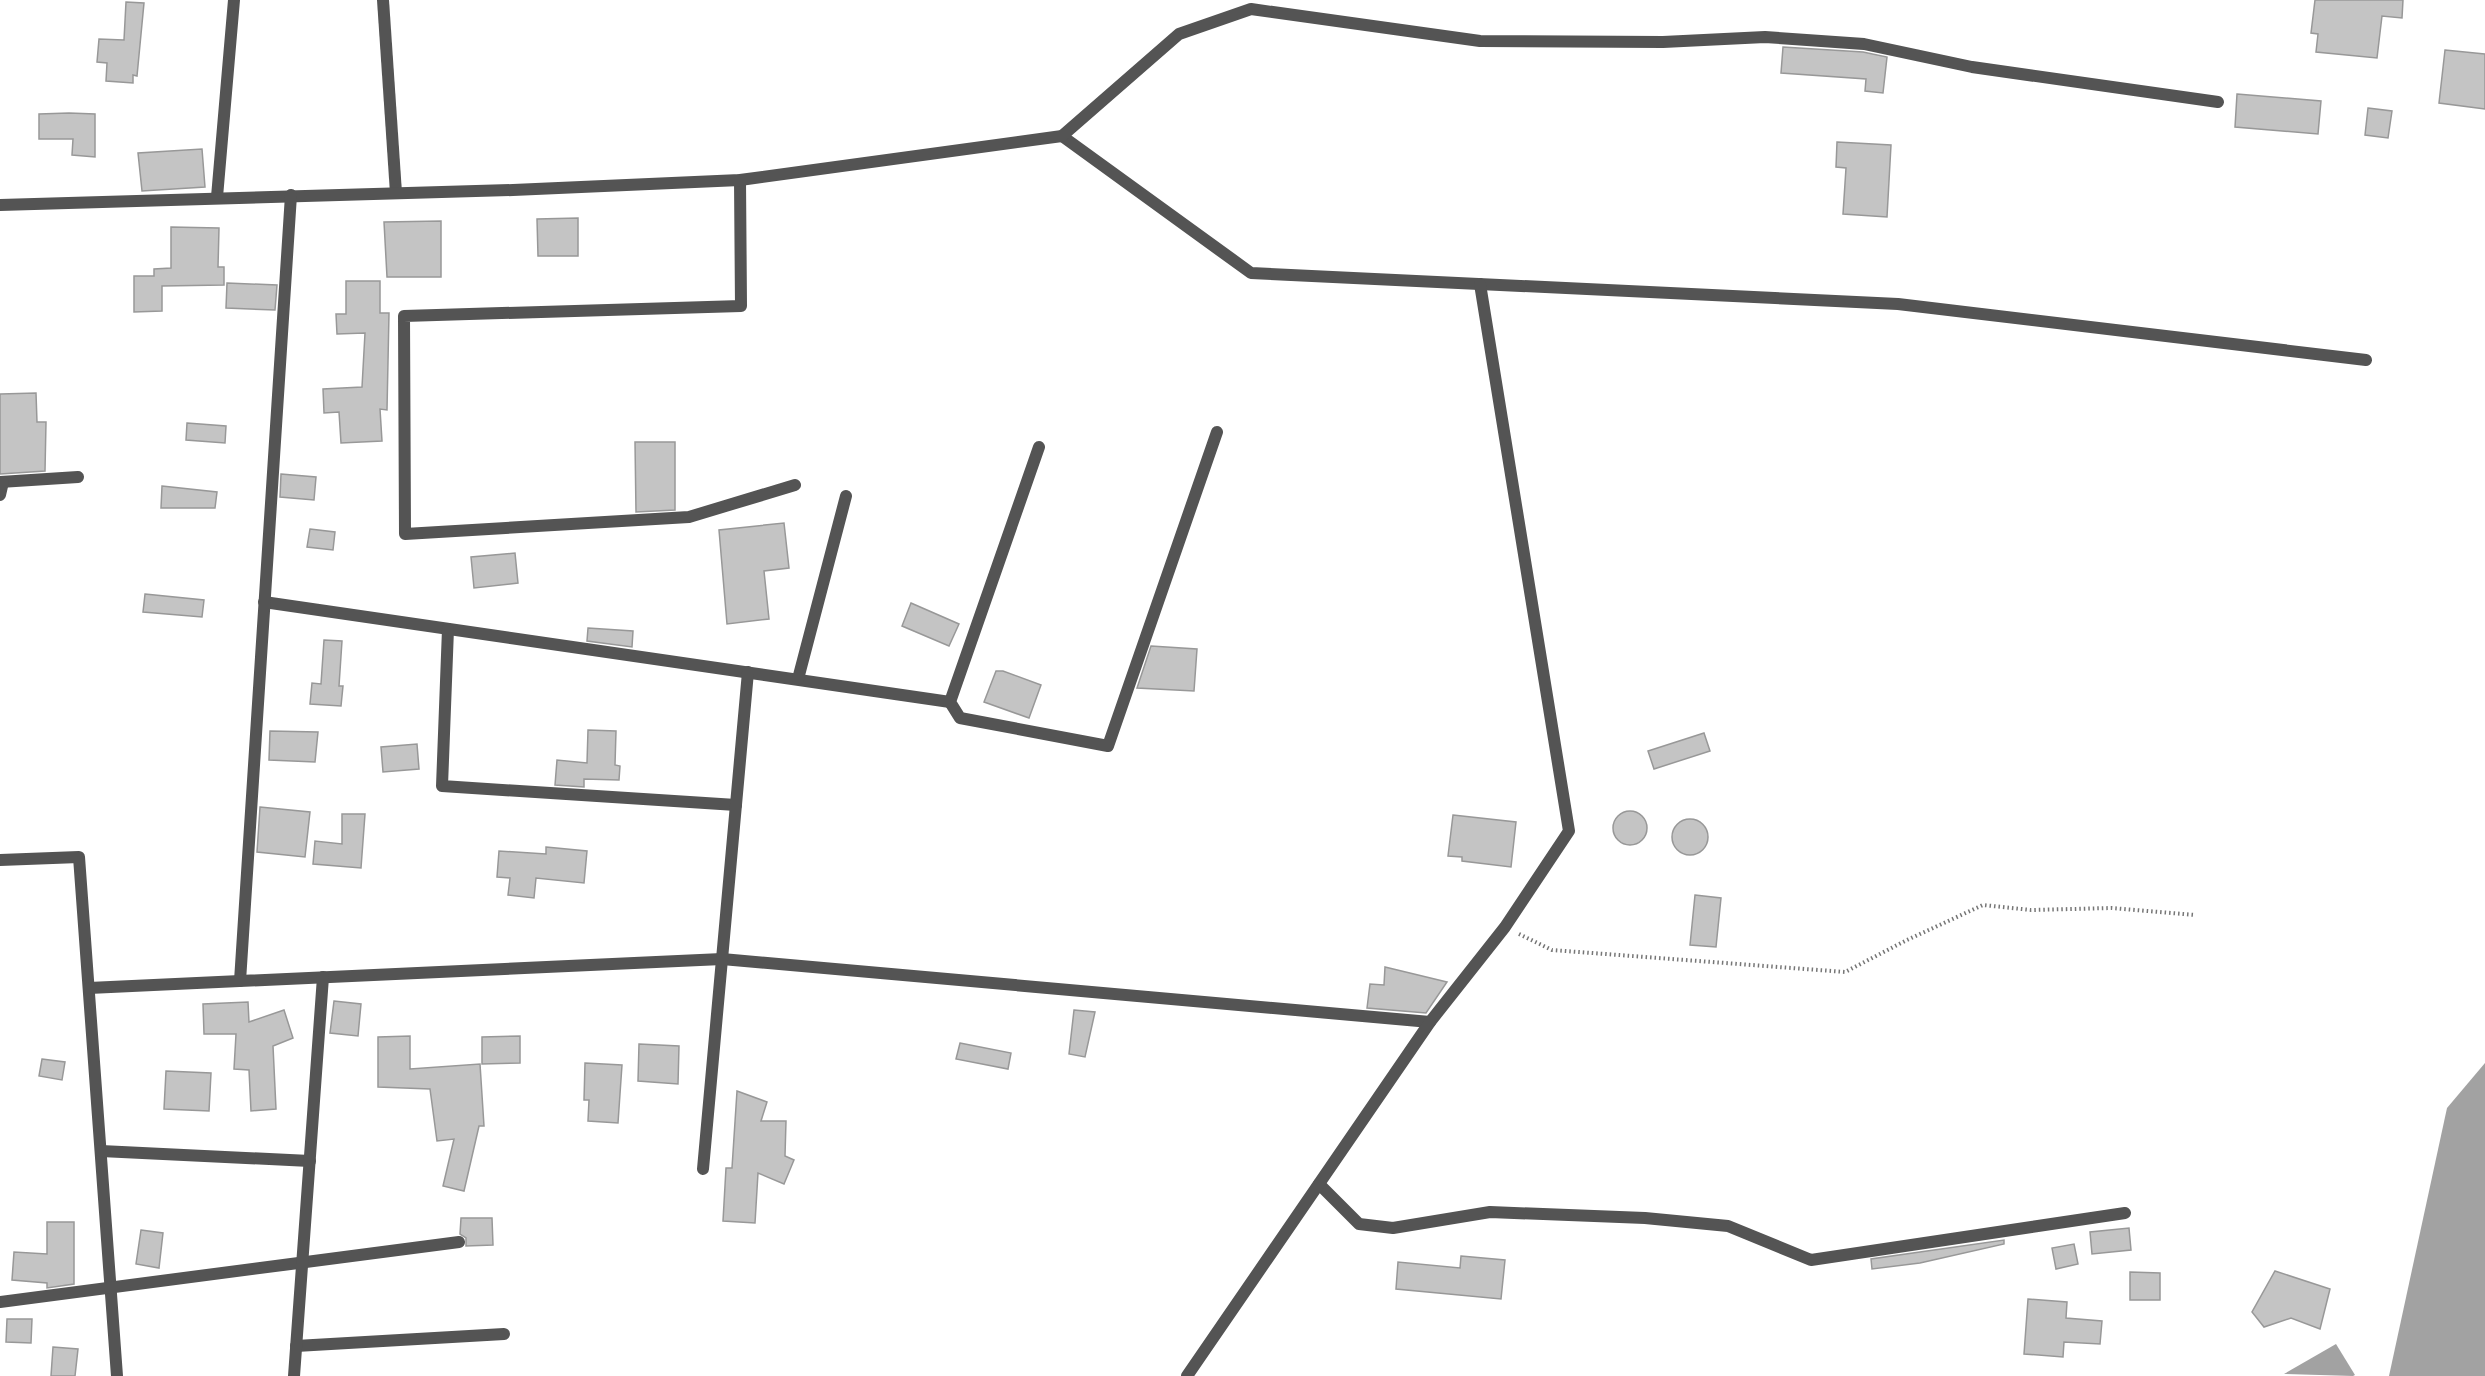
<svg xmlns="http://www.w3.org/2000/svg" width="2485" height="1376" viewBox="0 0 2485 1376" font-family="'Space Grotesk',sans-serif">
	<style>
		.water { fill: #a2a2a2 }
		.building { fill: #c4c4c4; stroke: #989898; stroke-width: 1.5 }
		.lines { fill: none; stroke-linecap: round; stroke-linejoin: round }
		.path { stroke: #767676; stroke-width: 4; stroke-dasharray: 1.5 3; stroke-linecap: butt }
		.street { stroke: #545454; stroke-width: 12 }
	</style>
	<rect width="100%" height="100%" fill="#fff"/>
	<g class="water">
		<path d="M2485,1063v313h-96l58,-268z"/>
		<path d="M2336,1344l19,31 -2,1 -69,-2z"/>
	</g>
	<g class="building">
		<path d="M2315,0h88l-1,18 -20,-2 -5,42 -61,-6 2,-18 -7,-1z"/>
		<path d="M126,2l18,1 -7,73 -4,-1v8l-27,-2 1,-18 -10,-1 2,-23 25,1z"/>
		<path d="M1783,47l80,5 24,5 -4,36 -18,-2 1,-12 -85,-6z"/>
		<path d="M2445,50l40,4v55l-46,-6z"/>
		<path d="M2237,94l84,7 -3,33 -83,-7z"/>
		<path d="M2368,108l24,3 -4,27 -23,-3z"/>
		<path d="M69,113l26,1v43l-23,-2 1,-16h-34v-25z"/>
		<path d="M1837,142l54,3 -4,72 -44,-3 3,-46 -10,-1z"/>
		<path d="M202,149l3,38 -63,4 -4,-38z"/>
		<path d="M578,218v38h-40l-1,-37z"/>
		<path d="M441,221v56h-54l-3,-55z"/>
		<path d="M171,227l48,1 -1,39h6v18l-62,1v25l-28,1v-36h20v-7l17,-1z"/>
		<path d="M346,281h34v32h9l-2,97 -7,-1 2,32 -41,2 -2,-31 -15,1 -1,-24 39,-2 3,-54 -28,1 -1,-20h10z"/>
		<path d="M227,283l50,2 -2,25 -49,-2z"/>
		<path d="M36,393l1,29h9l-1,49 -45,3v-80z"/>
		<path d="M187,423l39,3 -1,17 -39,-3z"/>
		<path d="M635,442h40v68l-39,2z"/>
		<path d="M281,474l35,3 -2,23 -34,-3z"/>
		<path d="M162,486l55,6 -2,16h-54z"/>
		<path d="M784,523l5,45 -25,3 5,48 -42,5 -8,-94z"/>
		<path d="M310,529l25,3 -2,18 -26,-3z"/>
		<path d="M515,553l3,30 -44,5 -3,-31z"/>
		<path d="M145,594l59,6 -2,17 -59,-5z"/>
		<path d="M911,603l48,21 -10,22 -47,-20z"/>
		<path d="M588,628l45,3 -1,16 -45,-6z"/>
		<path d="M324,640l18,1 -3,45h4l-2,20 -31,-2 2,-21 9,1z"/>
		<path d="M1151,646l46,3 -3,42 -57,-3z"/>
		<path d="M996,671h7l38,14 -12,33 -45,-16z"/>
		<path d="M588,730l28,1 -1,34 5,1 -1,14 -35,-1v8l-29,-2 2,-25 30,3z"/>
		<path d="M270,731l48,1 -3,30 -46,-2z"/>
		<path d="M1704,733l6,18 -56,18 -6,-18z"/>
		<path d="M417,744l2,25 -36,3 -2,-25z"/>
		<path d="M260,807l50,5 -5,45 -48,-5z"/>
		<circle cx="1630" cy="828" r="17"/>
		<path d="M342,814h23l-4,54 -48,-4 2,-23 27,3z"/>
		<path d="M1453,815l63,7 -5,45 -49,-6v-4l-14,-1z"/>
		<circle cx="1690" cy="837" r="18"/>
		<path d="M546,847l41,4 -3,32 -48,-5 -2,20 -26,-3 2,-17 -13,-1 2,-26 47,3z"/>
		<path d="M1695,895l26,3 -5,49 -26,-2z"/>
		<path d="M1385,967l62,15 -21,31 -59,-5 3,-24 14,1z"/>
		<path d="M334,1001l27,3 -3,32 -28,-3z"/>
		<path d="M248,1002l1,20 35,-12 9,28 -20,8 3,63 -25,2 -2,-41 -15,-1 2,-35h-32l-1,-30z"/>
		<path d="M1074,1010l21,2 -10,45 -16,-3z"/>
		<path d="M410,1036v33l70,-5 4,62h-5l-15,65 -21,-5 11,-47 -17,2 -7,-52 -52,-2v-50z"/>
		<path d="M520,1036v27l-38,1v-27z"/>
		<path d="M960,1043l51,10 -3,16 -52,-10z"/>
		<path d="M639,1044l40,2 -1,38 -40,-3z"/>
		<path d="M42,1059l23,3 -3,18 -23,-4z"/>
		<path d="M585,1063l37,2 -4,58 -30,-2 1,-21h-5z"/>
		<path d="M166,1071l45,2 -2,38 -45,-2z"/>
		<path d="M737,1091l30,11 -6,19h25l-1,35 9,4 -10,24 -26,-11 -3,50 -32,-2 3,-53h6z"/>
		<path d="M461,1218h31l1,27 -27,1v-8l-6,-4z"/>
		<path d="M47,1222h27v62l-27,4v-5l-35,-3 2,-28 33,2z"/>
		<path d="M2129,1228l2,22 -39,4 -2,-22z"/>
		<path d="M141,1230l22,3 -4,35 -23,-4z"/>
		<path d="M2004,1240v4l-84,19 -48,6 -1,-10z"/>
		<path d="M2074,1244l4,20 -22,5 -4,-21z"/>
		<path d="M1461,1256l44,4 -4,39 -105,-10 2,-27 62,6z"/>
		<path d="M2275,1271l55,18 -10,40 -29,-11 -27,9 -12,-15z"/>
		<path d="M2130,1272l30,1v27h-30z"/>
		<path d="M2028,1299l39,3 -1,16 36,3 -2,23 -36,-2 -1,15 -39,-3z"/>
		<path d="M7,1319h25l-1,24 -25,-1z"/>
		<path d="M53,1347l25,2 -3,27h-24z"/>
	</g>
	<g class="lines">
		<path class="path" d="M1519,934l33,16 293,22 62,-32 76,-35 48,5 81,-2 83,7"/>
		<g class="street">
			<path d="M383,0l13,193"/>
			<path d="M1062,136l189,137 647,31 468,56"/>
			<path d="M740,180l1,126 -337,10 1,218 284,-17 106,-32"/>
			<path d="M217,197l17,-197"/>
			<path d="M0,205l513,-15 227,-10 322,-44 117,-102 72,-25 229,32 183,1 102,-5 99,7 108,23 246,35"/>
			<path d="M1039,447l-89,255 10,16 148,28 109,-314"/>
			<path d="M0,482l78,-5"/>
			<path d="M0,495l3,-13"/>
			<path d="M264,602l686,100"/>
			<path d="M448,629l-6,157 294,19"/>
			<path d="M798,679l48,-183"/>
			<path d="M0,860l79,-3 38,519"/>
			<path d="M240,981l51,-786"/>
			<path d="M89,988l633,-29 708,63"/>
			<path d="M101,1151l209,10"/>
			<path d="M703,1169l45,-497"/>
			<path d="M1319,1184l40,40 34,4 97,-16 155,6 83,8 83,34 314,-47"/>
			<path d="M0,1302l459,-60"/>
			<path d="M296,1346l208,-12"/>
			<path d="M294,1376l29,-399"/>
			<path d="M1187,1376l243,-354 75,-95 64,-96 -89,-547"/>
		</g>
	</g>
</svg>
